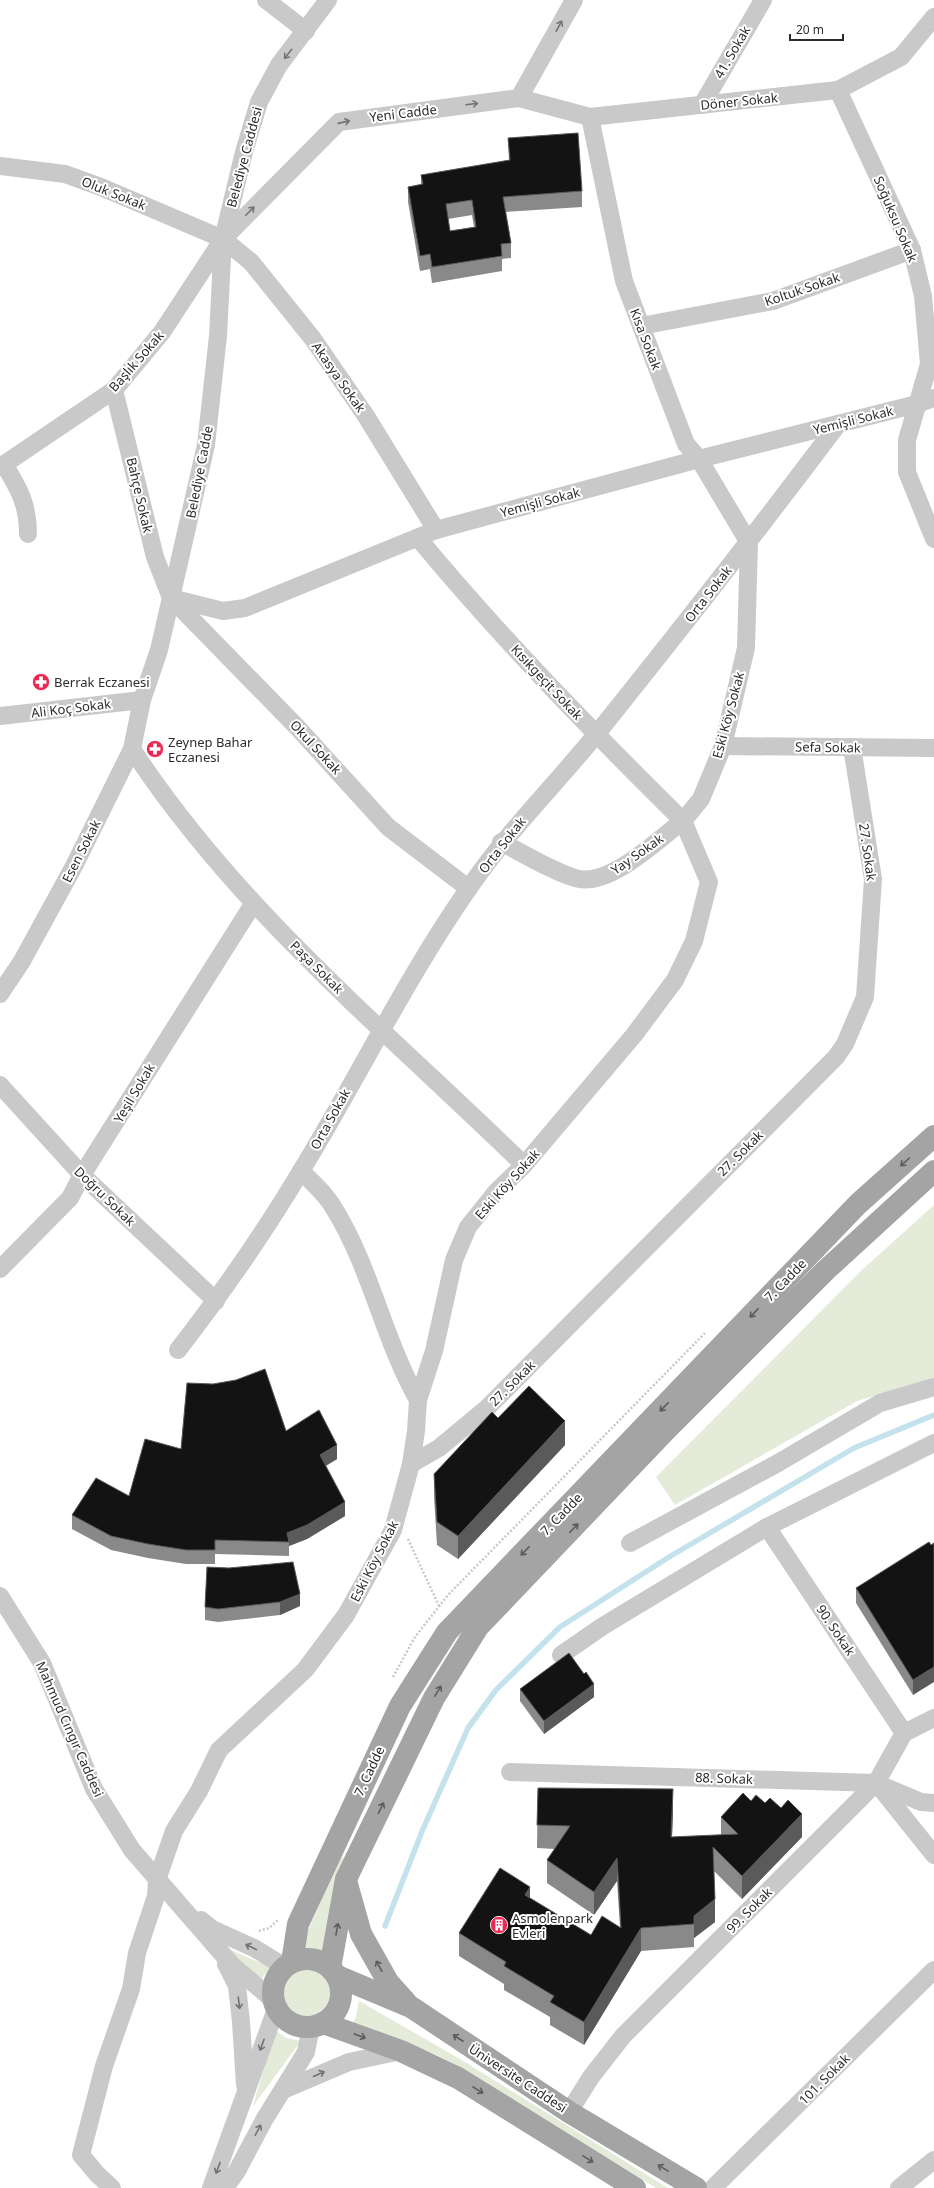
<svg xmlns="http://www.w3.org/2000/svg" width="934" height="2188" viewBox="0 0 934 2188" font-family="'Noto Sans',sans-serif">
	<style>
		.green { fill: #e5ebd9 }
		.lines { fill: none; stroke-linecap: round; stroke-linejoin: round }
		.stream { stroke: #c4e2ec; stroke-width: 5.5 }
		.path { stroke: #c9c9c9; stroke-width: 2.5; stroke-dasharray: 2 2; stroke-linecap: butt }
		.minor { stroke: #c9c9c9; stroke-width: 18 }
		.major { stroke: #a4a4a4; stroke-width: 22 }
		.wall { fill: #898989; fill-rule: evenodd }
		.shaded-wall { fill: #5a5a5a }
		.building { fill: #131313; stroke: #5a5a5a; fill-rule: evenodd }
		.oneway { stroke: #737373 }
		.oneway2 { stroke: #5c5c5c }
		.labels { text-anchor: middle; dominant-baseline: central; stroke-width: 4; stroke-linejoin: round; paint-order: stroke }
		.street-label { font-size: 13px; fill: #2c2c2c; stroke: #fff }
		.poi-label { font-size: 13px; fill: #2c2c2c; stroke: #fff; text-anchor: start }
	</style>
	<rect width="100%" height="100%" fill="#fff"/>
	<g class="green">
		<path d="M934,1205v173l-77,23 -182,104 -19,-28 207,-208z"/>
		<path d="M340,1857l7,2 -20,93 -26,-5z"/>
		<path d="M215,1943l55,24 -8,11 -1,7z"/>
		<circle cx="306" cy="1992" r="24"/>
		<path d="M359,2001l101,58 208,129h-12l-199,-123c-34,-18 -69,-29 -106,-39l5,-9z"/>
		<path d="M275,2030l11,8 15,3 -48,65z"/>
	</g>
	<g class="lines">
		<path class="stream" d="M385,1926l38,-97 45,-101 28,-38 64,-63 109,-70 185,-109 80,-33"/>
		<g class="path">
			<path d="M408,1539l31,67"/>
			<path d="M393,1677l22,-40 33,-42 258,-263"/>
			<path d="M259,1931l10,-3 9,-8"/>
		</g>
		<g class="minor">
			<path d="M266,0l40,31"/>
			<path d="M838,90l74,160 11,46 6,68 -22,76v32l27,67"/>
			<path d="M519,98l71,19 248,-27 63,-33 33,-40"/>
			<path d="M702,105l61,-105"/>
			<path d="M0,166l65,8 36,13 122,52 28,23 62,77 53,77 70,114"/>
			<path d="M641,326l132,-25 139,-51"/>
			<path d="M114,390l41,167 16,41 126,129 91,100 80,61"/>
			<path d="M4,464c15,25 24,40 24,70"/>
			<path d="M0,467l114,-77 48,-58 61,-93 116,-117 180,-24 55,-98"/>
			<path d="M418,538c82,99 173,192 265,283 -26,19 -71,64 -104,58 -20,-4 -59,-27 -78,-37"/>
			<path d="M171,598l52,13 22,-3 191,-78 263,-71 218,-55 17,-6"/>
			<path d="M0,716l142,-16"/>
			<path d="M723,746l211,2"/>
			<path d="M132,749c105,161 256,283 392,416"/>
			<path d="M0,994l22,-33 52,-95 58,-117 10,-49 17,-50 47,-205 12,-109 5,-97 21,-87 15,-50 20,-37 49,-65"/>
			<path d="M0,1085l82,90 134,126"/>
			<path d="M301,1171c12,12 26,24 34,39 36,59 49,130 83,190"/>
			<path d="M0,1269l70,-71 12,-23 171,-271"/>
			<path d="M178,1350c44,-57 86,-117 123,-179 58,-95 106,-195 170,-286 38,-55 86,-102 128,-154 81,-101 161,-203 239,-307"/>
			<path d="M411,1464l28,-16 47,-39 350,-352 9,-13 20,-47 8,-118 -21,-132"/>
			<path d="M767,1527l137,206"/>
			<path d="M630,1543l148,-80 102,-60 54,-16"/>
			<path d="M0,1596l42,67 52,126 38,61 100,115 41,35"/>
			<path d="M561,1655l42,-29 164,-99 167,-84"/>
			<path d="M510,1772l366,11 45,19 13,1"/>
			<path d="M878,1785l56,70"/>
			<path d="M201,1920l11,9 42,19 31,19"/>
			<path d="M226,1964l11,22 4,36 4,63"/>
			<path d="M283,2090l66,-28 52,-11"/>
			<path d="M569,2112l22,-35 32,-41 253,-253 28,-50 30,-15"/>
			<path d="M112,2188l-15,-14 -16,-19 23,-89 27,-77 6,-36 19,-57 1,-16 17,-49 25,-40 20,-41 86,-80 41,-55 47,-85 18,-66 5,-33 2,-31 16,-49 20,-91 14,-33 28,-35 28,-27 110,-130 41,-55 19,-39 15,-59 -26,-61 18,-22 22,-53 23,-98 3,-105 -50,-84 -13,-15 -62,-163 -34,-164"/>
			<path d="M211,2188l65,-179"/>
			<path d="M225,2188l12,-17 27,-51 42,-68 5,-25"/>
			<path d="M713,2188l221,-218"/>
			<path d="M899,2188l35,-28"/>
		</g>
		<g class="major">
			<path d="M347,1884l14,50 27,48 18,20"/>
			<circle cx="307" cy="1993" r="34"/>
			<path d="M292,1962l6,-38 102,-218 47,-74 411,-428 76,-68"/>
			<path d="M330,1968l16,-89 88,-181 44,-71 189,-198 159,-159 108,-99"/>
			<path d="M337,1976l74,31 158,105 127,76"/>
			<path d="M323,2023l78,28 57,27 177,110"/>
		</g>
	</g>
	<g class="wall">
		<path d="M508,138l74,53v16l-76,5 5,31v15l-9,1v12l-70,12 -2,-14 -10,2 -12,-69v-15l13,-2v-10l88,-15zM472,215l2,12 -24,4 -2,-12z"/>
		<path d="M498,1418l67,27 -107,114 -21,-14 -3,-48v-23z"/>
		<path d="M181,1449l156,10 -11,7 19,50 -38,23 -18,7v10l-74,-2v10h-29l-38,-6 -37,-8 -39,-21v-14l57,-19z"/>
		<path d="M931,1545l-18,150 -57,-92v-15z"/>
		<path d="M207,1567l93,39 -20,9 -62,7 -13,-2v-13z"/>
		<path d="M584,1674l10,23 -50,37 -24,-33v-12z"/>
		<path d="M538,1788l135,24 -1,25 49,-2v-18l30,-16 51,36 -60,62 -28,-28 1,51 -21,16v9l-53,4 -57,94 -34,-20v-8l-46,-27v-6l-45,-28v-23l71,-35 61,37 29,-8 -3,-46 -23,34 -47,-32v-23l8,-11 -18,-1z"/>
	</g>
	<g class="shaded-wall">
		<path d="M565,1421v24l-107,114v-23z"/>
		<path d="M337,1445v14l-17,10v-14z"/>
		<path d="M345,1502v14l-38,23 -18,7v-4l-2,-9z"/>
		<path d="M300,1594v12l-20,9v-13z"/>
		<path d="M934,1667v15l-21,13v-15z"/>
		<path d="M594,1684v13l-50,37v-13z"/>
		<path d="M673,1789v23l-2,49v-24z"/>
		<path d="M802,1814v23l-60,62v-23z"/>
		<path d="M617,1858v23l-23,34v-23z"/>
		<path d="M530,1887v23l-5,-15z"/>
		<path d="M715,1899v23l-21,16v-22z"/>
		<path d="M641,1928v23l-57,94v-23z"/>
	</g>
	<g class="building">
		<path d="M578,133l4,58 -79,6 8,46 -10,1 1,12 -70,11 -2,-13 -10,2 -12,-69 15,-3 -2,-9 89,-15 -2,-22zM472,200l4,27 -26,4 -4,-27z"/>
		<path d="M265,1369l21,62 33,-21 18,35 -17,10 25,47 -38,23 -20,8 2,9 -74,-2v10h-29l-38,-6 -37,-8 -39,-21 24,-37 33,18 16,-57 36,10 6,-66 26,1 23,-4z"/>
		<path d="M529,1386l36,35 -107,115 -21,-14 -3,-48 58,-62 6,6z"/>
		<path d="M929,1542l2,3 3,-2v124l-21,13 -57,-92z"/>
		<path d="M293,1562l7,32 -20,8 -62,7 -13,-2 2,-40 22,1z"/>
		<path d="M569,1653l15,21 2,-2 8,12 -50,37 -24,-32z"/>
		<path d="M538,1788l135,1 -2,48 67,-3 -17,-17 22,-24 8,8 5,-6 9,8 5,-5 11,10 7,-8 14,14 -60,62 -29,-29 2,52 -21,17v8l-53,4 -57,94 -34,-20 4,-6 -50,-30 2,-4 -47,-29 41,-65 30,19 -5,8 66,40 11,-19 19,12 -4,-70 -23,34 -47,-32 23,-34 -33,-1z"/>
	</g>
	<defs><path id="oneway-shaft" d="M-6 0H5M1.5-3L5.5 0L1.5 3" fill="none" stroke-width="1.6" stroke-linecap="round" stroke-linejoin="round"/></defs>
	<g class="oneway">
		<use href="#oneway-shaft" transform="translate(559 26) rotate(-61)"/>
		<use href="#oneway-shaft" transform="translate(288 54) rotate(128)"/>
		<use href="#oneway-shaft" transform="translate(472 104) rotate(-7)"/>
		<use href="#oneway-shaft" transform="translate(344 122) rotate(-13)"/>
		<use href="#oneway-shaft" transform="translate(250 211) rotate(-45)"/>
		<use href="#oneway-shaft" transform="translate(251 1947) rotate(-154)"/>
		<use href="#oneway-shaft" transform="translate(239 2003) rotate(83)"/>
		<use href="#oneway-shaft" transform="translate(262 2045) rotate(110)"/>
		<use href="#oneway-shaft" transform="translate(319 2074) rotate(-24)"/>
		<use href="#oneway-shaft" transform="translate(258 2130) rotate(-62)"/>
		<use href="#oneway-shaft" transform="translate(218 2168) rotate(111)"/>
	</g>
	<g class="oneway2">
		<use href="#oneway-shaft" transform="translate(905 1162) rotate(138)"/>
		<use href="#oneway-shaft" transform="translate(754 1313) rotate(134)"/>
		<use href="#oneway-shaft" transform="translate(664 1407) rotate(134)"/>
		<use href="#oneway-shaft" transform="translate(574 1528) rotate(-46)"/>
		<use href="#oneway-shaft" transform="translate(525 1551) rotate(134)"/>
		<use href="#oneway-shaft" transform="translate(438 1691) rotate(-58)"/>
		<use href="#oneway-shaft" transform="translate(381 1808) rotate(-64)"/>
		<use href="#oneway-shaft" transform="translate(337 1929) rotate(-80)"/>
		<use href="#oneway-shaft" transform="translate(379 1966) rotate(-119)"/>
		<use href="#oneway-shaft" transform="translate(360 2036) rotate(20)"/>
		<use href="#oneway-shaft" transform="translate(458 2038) rotate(-147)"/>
		<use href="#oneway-shaft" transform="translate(478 2090) rotate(31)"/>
		<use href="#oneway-shaft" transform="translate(588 2159) rotate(32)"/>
		<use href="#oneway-shaft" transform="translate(663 2168) rotate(-149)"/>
	</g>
	<defs>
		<symbol id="pharmacy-disc" viewBox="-11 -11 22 22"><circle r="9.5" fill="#ea2852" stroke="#fff"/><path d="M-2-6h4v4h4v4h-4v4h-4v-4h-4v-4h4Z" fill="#fff"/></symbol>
		<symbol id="building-disc" viewBox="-11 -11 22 22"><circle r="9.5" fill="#ea2852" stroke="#fff"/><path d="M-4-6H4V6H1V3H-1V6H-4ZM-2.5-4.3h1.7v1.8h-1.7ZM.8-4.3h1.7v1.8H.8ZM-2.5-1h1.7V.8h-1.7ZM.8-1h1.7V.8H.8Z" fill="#fff"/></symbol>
	</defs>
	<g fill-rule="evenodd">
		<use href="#pharmacy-disc" x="31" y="672" width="20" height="20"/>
		<use href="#pharmacy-disc" x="145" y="739" width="20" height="20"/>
		<use href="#building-disc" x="489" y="1915" width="20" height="20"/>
	</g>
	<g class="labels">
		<g class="street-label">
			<text transform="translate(732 52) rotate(-60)">41. Sokak</text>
			<text transform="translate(739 101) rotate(-6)">Döner Sokak</text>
			<text transform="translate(403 113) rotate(-7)">Yeni Cadde</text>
			<text transform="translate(244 157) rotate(-75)">Belediye Caddesi</text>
			<text transform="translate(114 193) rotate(22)">Oluk Sokak</text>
			<text transform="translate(896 219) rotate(67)">Soğuksu Sokak</text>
			<text transform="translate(802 289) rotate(-19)">Koltuk Sokak</text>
			<text transform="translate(646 339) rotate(69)">Kısa Sokak</text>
			<text transform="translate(136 361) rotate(-49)">Başlık Sokak</text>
			<text transform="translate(339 377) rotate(55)">Akasya Sokak</text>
			<text transform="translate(853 420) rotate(-14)">Yemişli Sokak</text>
			<text transform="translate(199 472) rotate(-79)">Belediye Cadde</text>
			<text transform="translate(140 495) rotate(77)">Bahçe Sokak</text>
			<text transform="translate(540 502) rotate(-15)">Yemişli Sokak</text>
			<text transform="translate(708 594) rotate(-52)">Orta Sokak</text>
			<text transform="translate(547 682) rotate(47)">Kısıkgeçit Sokak</text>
			<text transform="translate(71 708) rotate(-7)">Ali Koç Sokak</text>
			<text transform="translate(728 715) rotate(-75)">Eski Köy Sokak</text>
			<text transform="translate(316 747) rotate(47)">Okul Sokak</text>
			<text transform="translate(828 747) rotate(1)">Sefa Sokak</text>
			<text transform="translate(502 845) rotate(-52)">Orta Sokak</text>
			<text transform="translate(81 851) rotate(-63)">Esen Sokak</text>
			<text transform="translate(868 852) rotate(82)">27. Sokak</text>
			<text transform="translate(637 854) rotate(-35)">Yay Sokak</text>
			<text transform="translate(317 967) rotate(45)">Paşa Sokak</text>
			<text transform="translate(134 1093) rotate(-59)">Yeşil Sokak</text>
			<text transform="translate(330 1119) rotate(-61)">Orta Sokak</text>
			<text transform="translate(740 1153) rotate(-45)">27. Sokak</text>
			<text transform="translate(507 1184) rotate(-48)">Eski Köy Sokak</text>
			<text transform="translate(105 1196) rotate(44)">Doğru Sokak</text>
			<text transform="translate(785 1280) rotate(-46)">7. Cadde</text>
			<text transform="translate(512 1383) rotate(-45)">27. Sokak</text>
			<text transform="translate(561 1514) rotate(-46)">7. Cadde</text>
			<text transform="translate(374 1561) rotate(-63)">Eski Köy Sokak</text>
			<text transform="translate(836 1630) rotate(56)">90. Sokak</text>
			<text transform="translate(70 1729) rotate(66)">Mahmud Cıngır Caddesi</text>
			<text transform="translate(369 1771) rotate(-65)">7. Cadde</text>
			<text transform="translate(724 1778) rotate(2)">88. Sokak</text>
			<text transform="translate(749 1910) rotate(-45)">99. Sokak</text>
			<text transform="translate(518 2078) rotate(33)">Üniversite Caddesi</text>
			<text transform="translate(824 2079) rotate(-45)">101. Sokak</text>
		</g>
		<g class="poi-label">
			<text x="54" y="682">Berrak Eczanesi</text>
			<text x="168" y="742">Zeynep Bahar<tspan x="168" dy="15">Eczanesi</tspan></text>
			<text x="512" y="1918">Asmolenpark<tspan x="512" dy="15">Evleri</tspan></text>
		</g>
	</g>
	<path d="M790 34v6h53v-6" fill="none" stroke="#2c2c2c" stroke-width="2"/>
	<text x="796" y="34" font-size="12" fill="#2c2c2c" stroke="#ffffff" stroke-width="3" paint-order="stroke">20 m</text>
</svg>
